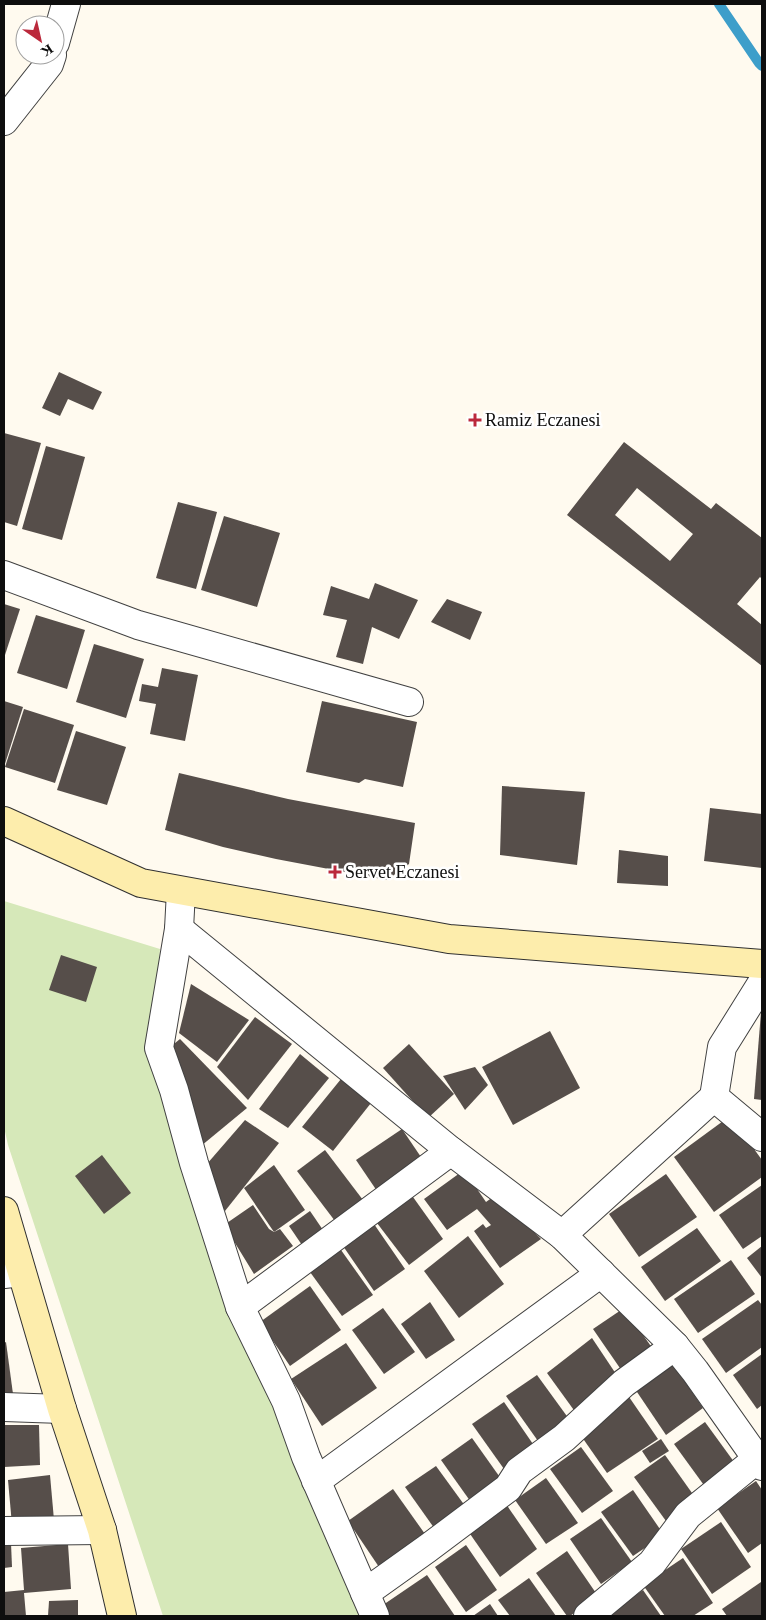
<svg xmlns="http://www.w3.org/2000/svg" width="766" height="1620" viewBox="0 0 766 1620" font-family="'Times New Roman',serif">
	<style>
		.green { fill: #d6e8b9 }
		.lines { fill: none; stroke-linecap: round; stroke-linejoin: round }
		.stream { stroke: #3d9eca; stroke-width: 10 }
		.building { fill: #564e4a; fill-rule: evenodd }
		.street-casing { stroke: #414141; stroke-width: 30 }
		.secondary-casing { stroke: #303030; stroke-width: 30 }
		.street { stroke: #fff; stroke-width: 28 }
		.secondary { stroke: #fdedac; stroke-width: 28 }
		.poi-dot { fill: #bb293c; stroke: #fff; stroke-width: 2 }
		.labels { text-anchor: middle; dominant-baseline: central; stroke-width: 5; stroke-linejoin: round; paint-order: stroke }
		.poi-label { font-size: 18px; fill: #0e0e0e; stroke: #fff; text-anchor: start }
	</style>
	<rect width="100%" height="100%" fill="#fffaef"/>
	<path class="green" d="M4,901l156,48 -8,118 213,549h-202l-155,-471 -4,-18z"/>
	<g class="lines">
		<path class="stream" d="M719,4l40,59 3,3"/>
	</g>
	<g class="building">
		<path d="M59,372l43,20 -9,18 -25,-11 -8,17 -18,-8z"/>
		<path d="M4,433l37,10 -24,83 -13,-4z"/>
		<path d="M624,442l87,67 5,-6 46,35v41l-2,-2 -23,27 25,21v41l-195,-151zM637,488l56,46 -23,27 -55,-46z"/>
		<path d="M46,446l39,11 -23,83 -40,-11z"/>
		<path d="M178,502l39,10 -21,77 -40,-11z"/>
		<path d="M224,516l56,17 -23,74 -56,-17z"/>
		<path d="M375,583l43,17 -19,39 -27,-12 -9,37 -27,-7 11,-37 -24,-5 8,-29 38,13z"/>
		<path d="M447,599l35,13 -12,28 -39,-18z"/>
		<path d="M4,604l16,5 -16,49z"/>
		<path d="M36,615l49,15 -18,59 -50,-16z"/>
		<path d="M94,644l50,15 -18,59 -50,-16z"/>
		<path d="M162,668l36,7 -13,66 -35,-7 6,-30 -17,-3 3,-17 16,3z"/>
		<path d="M4,701l19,6 -19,60z"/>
		<path d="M322,701l95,21 -14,65 -38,-8 -6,4 -53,-11z"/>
		<path d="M24,709l50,16 -19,58 -50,-16z"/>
		<path d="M76,731l50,16 -19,58 -50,-15z"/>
		<path d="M179,773l109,26 127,24 -6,41 -22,16 -111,-21 -53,-12 -58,-17z"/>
		<path d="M502,786l83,6 -8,73 -77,-10z"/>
		<path d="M710,808l52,6v54l-58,-7z"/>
		<path d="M619,850l49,6v30l-51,-3z"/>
		<path d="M61,955l36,12 -11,35 -37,-12z"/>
		<path d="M191,984l58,36 -32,42 -38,-29z"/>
		<path d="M761,1012h1v88l-8,-1z"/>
		<path d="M255,1017l37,27 -44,56 -31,-33z"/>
		<path d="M550,1031l30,57 -67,37 -31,-58z"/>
		<path d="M180,1039l67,69 -46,38 -32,-98z"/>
		<path d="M409,1044l45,50 -26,24 -45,-50z"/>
		<path d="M300,1054l29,24 -41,50 -29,-19z"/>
		<path d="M475,1067l13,18 -23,25 -22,-34z"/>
		<path d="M341,1079l30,24 -38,48 -31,-24z"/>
		<path d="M730,1116l32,44v17l-48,35 -40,-55z"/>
		<path d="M245,1120l34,23 -54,68 -25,-39z"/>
		<path d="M402,1129l21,31 -46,31 -21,-31z"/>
		<path d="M325,1150l41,54 -28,21 -41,-54z"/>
		<path d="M102,1155l29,38 -27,21 -29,-38z"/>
		<path d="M274,1165l31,45 -31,22 -30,-44z"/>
		<path d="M464,1170l22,32 11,-8 44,45 -41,29 -26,-37 9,-7 3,4 5,-3 -14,-16 -30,21 -23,-31z"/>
		<path d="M666,1174l31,43 -58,40 -30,-43z"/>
		<path d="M762,1185v51l-19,13 -24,-34z"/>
		<path d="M413,1197l30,42 -34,26 -32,-42z"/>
		<path d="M253,1205l16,24 5,3 6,-3 13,17 -39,28 -30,-49z"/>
		<path d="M310,1211l13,19 -21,15 -13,-19z"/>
		<path d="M374,1224l31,45 -31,22 -31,-45z"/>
		<path d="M697,1228l24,33 -56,40 -24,-34z"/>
		<path d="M468,1236l36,48 -45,34 -35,-47z"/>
		<path d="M762,1246v32l-15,-20z"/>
		<path d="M341,1250l32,45 -31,21 -32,-44z"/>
		<path d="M731,1260l24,34 -57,39 -24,-34z"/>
		<path d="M310,1286l31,44 -51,36 -30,-44z"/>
		<path d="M758,1300l4,5v42l-36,26 -24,-34z"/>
		<path d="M430,1302l25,38 -29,19 -25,-35z"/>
		<path d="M383,1308l32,44 -31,22 -32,-44z"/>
		<path d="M624,1308l31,44 -31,22 -31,-45z"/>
		<path d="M592,1338l28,42 -44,33 -29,-40z"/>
		<path d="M6,1342l7,52 -9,1v-52z"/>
		<path d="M346,1343l31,45 -55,38 -31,-47z"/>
		<path d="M762,1354v51l-5,4 -24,-34z"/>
		<path d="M672,1363l31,45 -37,27 -31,-46z"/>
		<path d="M537,1375l32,44 -31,22 -32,-45z"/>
		<path d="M627,1394l31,45 -51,34 -30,-43z"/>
		<path d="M504,1402l31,45 -31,22 -32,-45z"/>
		<path d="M705,1422l32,44 -31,22 -32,-44z"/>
		<path d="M4,1425h35l1,40 -36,2z"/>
		<path d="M472,1438l32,45 -31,22 -32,-45z"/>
		<path d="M661,1439l8,12 -19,12 -8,-12z"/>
		<path d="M581,1447l32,44 -31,22 -32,-44z"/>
		<path d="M665,1455l32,45 -31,21 -32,-44z"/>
		<path d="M436,1466l32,44 -31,22 -32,-45z"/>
		<path d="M50,1475l4,45 -42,5 -4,-45z"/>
		<path d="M546,1478l32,45 -32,21 -31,-44z"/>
		<path d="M756,1481l6,9v53l-14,10 -31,-45z"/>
		<path d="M393,1489l32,45 -46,33 -31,-46z"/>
		<path d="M633,1490l31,45 -31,21 -32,-44z"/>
		<path d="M506,1504l31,45 -37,28 -32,-46z"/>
		<path d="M601,1518l31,44 -31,22 -31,-45z"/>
		<path d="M721,1522l30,45 -39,27 -31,-45z"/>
		<path d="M11,1543l1,24 -8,1v-24z"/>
		<path d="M68,1544l3,45 -47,4 2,23h-22v-24l20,-2 -3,-42z"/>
		<path d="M466,1545l31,45 -31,22 -31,-45z"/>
		<path d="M567,1551l31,45 -28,20h-3l-31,-43z"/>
		<path d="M683,1558l30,45 -20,13h-28l-22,-31z"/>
		<path d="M427,1575l28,41h-68l-7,-9z"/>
		<path d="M529,1578l27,38h-46l-12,-16z"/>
		<path d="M761,1582l1,34h-35l-5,-7z"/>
		<path d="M643,1590l18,26h-56z"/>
		<path d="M78,1600v16h-30l1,-15z"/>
		<path d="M490,1604l8,12h-25z"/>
	</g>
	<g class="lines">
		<defs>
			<g id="street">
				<path d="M55,43l11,-39"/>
				<path d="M4,121l45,-57 3,-9"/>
				<path d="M4,575l134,50 271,77"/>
				<path d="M181,891l-2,38 -20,119 15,42 20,73 46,144 46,94 20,56 69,159"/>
				<path d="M179,929l272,222 111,84 113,111 20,25 67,95"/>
				<path d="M762,983l-40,64 -8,50 48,40"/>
				<path d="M562,1235l152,-138"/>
				<path d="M4,1274l17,-2"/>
				<path d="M240,1307l211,-156"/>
				<path d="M4,1407l58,2"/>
				<path d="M316,1481l285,-208"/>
				<path d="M4,1531l98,-1"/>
				<path d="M365,1593l63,-45 80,-60 11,-17 45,-33 60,-55 51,-37"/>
				<path d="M588,1616l64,-53 36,-48 68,-55"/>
			</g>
			<g id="secondary">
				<path d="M4,821l137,62 308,56 313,25"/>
				<path d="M4,1211l58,198 40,121 20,86"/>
			</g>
		</defs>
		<use href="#street" class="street-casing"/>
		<use href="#secondary" class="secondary-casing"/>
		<use href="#street" class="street"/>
		<use href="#secondary" class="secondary"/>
	</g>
	<g class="poi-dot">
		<path d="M472.5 412.5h5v5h5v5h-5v5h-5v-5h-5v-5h5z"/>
		<path d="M332.5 864.5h5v5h5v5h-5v5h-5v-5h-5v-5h5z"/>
	</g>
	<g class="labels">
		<g class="poi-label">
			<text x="485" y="420">Ramiz Eczanesi</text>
			<text x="345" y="872">Servet Eczanesi</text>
		</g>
	</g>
	<rect width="766" height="1620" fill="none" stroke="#0e0e0e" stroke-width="10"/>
	<g transform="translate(40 40) rotate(146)"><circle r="24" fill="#ffffff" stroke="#9f9f9f"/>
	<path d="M0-4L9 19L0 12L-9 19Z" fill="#bb293c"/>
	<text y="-8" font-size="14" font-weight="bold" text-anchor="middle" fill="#0e0e0e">K</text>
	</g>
</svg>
